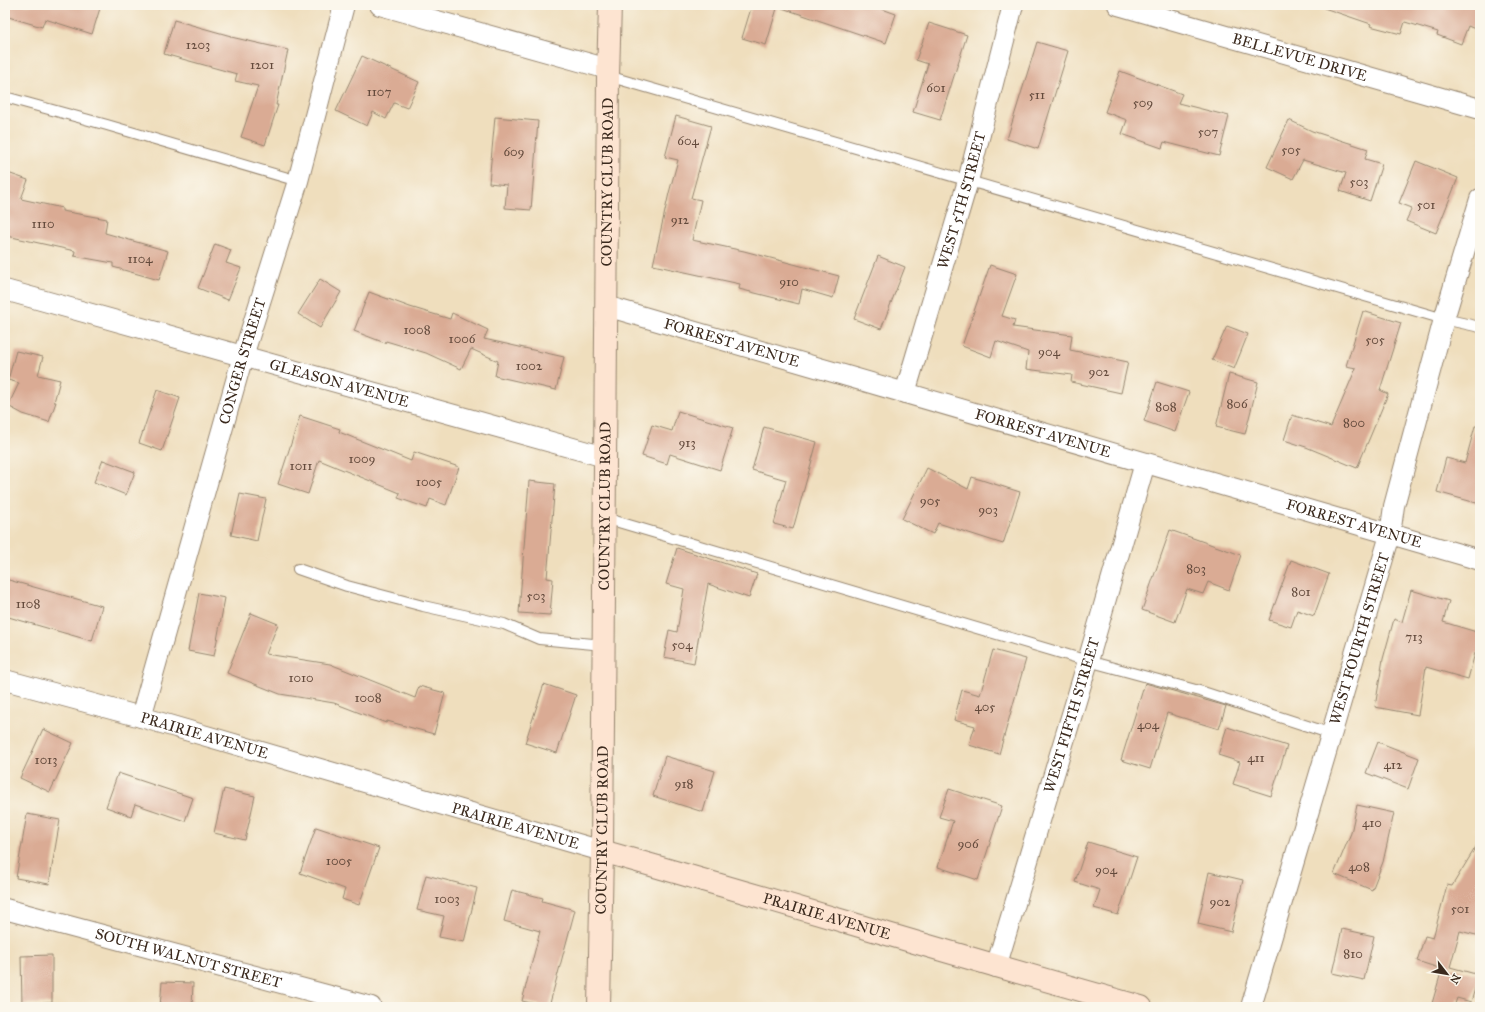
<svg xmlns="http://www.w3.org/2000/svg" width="1485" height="1012" viewBox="0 0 1485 1012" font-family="'IM FELL Great Primer',serif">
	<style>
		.building { fill: #daab94 }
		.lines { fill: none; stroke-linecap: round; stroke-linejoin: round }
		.lane-casing { stroke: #95846e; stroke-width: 12 }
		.street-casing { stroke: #95846e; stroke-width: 22 }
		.secondary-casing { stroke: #95846e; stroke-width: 24 }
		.lane { stroke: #fff; stroke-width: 10 }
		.street { stroke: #fff; stroke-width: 20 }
		.secondary { stroke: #fde4d1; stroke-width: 22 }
		.labels { text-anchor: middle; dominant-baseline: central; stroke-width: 3; stroke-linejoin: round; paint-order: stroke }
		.number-label { font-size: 13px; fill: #634a3c }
		.street-label { font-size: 15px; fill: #3b2a1e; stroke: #fbf7ec }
	</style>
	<rect width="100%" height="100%" fill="#fbf7ec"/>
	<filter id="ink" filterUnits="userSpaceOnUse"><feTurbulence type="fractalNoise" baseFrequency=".025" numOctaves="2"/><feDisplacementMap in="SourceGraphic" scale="8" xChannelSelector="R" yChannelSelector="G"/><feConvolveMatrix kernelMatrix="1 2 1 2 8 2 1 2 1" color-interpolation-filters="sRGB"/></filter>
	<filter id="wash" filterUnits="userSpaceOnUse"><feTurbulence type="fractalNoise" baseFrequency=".012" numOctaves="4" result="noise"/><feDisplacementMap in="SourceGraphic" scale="16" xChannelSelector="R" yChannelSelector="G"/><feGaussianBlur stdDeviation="0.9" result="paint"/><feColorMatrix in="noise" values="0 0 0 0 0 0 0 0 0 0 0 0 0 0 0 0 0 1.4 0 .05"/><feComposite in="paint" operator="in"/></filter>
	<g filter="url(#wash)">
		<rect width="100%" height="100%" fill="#efdebd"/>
		<g id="blocks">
			<g class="building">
				<path d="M5,5h96l-9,29 -47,-15 -3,8 -37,-11z"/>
				<path d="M752,5h26l-12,40 -24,-7z"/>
				<path d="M782,5h89l25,9 -10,29 -104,-35z"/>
				<path d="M1325,5h155v26l-12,-5 -7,18 -24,-9 1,-3 -33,-10 -4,12 -31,-8 1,-2 -47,-16z"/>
				<path d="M174,20l57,16v1l57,13 -12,55h2l-13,40 -24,-8 17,-51 -23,-5 2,-7 -73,-20z"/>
				<path d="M929,23l38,12 -27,85 -27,-8 15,-48 -12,-4z"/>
				<path d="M1037,42l31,9 -30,98 -31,-10z"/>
				<path d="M362,56l57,26 -12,26 -13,-5 -8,16 -13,-7 -6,14 -31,-15z"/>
				<path d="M1120,71l62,23 -4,9 51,13 -10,40 -55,-14 -2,6 -40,-14 5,-14 -22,-8z"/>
				<path d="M676,116l35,10 -20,72 10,2 -9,40 52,11 95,25 -6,22 -31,-9 -3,15 -60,-15 1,-5 -87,-19 16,-72 9,-33 -13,-3z"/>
				<path d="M495,117l43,4 -7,89 -26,-2 2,-23 -18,-2z"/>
				<path d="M1289,120l23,11 56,18 -3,10 17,5 -12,37 -30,-10 6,-18 -43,-13 -10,19 -26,-12z"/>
				<path d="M1416,161l42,17 -22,55 -30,-12 6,-13 -13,-5z"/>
				<path d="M5,172l23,8 -7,19 41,9v3l45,8 -2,14 63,18 -9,29 -46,-13v-4l-39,-7 1,-5 -68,-15 -2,1z"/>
				<path d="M215,244l16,6 -5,13 15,5 -13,32 -30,-12z"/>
				<path d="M878,256l27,11 -24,62 -27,-10z"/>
				<path d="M990,265l27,9 -15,42 13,4 -2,7 59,8 -2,15 58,12 -7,31 -50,-11 1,-7 -46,-6 2,-17 -32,-11 -5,16 -29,-11z"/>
				<path d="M320,279l21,13 -21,36 -22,-14z"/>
				<path d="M369,292l41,15 40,12 2,-6 36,17 -4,9 80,18 -8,33 -61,-14 3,-15 -27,-12 -10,20 -35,-16 -40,-12 -1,2 -31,-12z"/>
				<path d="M1363,311l38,12 -21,67 8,4 -31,74 -51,-21 -22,-7 8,-25 39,12 25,-59 -10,-2z"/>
				<path d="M1227,326l21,8 -14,35 -22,-9z"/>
				<path d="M16,351l27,6 -5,18 22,5 -6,22h2l-7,20 -26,-8 -15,-8 11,-23 -11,-3z"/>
				<path d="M1229,374l29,8 -13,52 -29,-7z"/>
				<path d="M1157,382l32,10 -14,40 -31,-11z"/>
				<path d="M157,390l23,8 -18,53 -23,-8z"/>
				<path d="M678,411l55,17 -13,42 -50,-16 -3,10 -25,-8 10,-31 20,6z"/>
				<path d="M300,416l40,13 -1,3 72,29 3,-9 45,15 -13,38 -16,-6 -3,9 -29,-10 2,-5 -81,-33 -11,34 -30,-10z"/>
				<path d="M1475,426h5v78l-43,-12 9,-34 19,5z"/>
				<path d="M764,427l53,15 -24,87 -19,-5 12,-44 -34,-10z"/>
				<path d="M103,460l32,12 -9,23 -32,-13z"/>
				<path d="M927,468l41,21 4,-12 48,15 -17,52 -65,-21 -5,11 -31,-15z"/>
				<path d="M529,481l26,3 -8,94 6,1 -3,36 -31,-2z"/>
				<path d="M240,494l26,5 -9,42 -26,-6z"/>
				<path d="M1170,530l71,25 -12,35 -21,-8 -5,12 -16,-5 -12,33 -33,-12z"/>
				<path d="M677,548l80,26 -8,24 -41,-14 -14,79 -30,-6 5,-27 8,2 7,-43 -18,-5z"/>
				<path d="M1291,560l38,14 -15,42 -17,-6 -6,17 -22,-7z"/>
				<path d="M5,579l97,27 -10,35 -87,-25z"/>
				<path d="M1411,590l38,11 -6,21 37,11v21l-5,-1 -7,26 -42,-12 -8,48 -43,-8 8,-48 11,-40 8,3z"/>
				<path d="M199,593l26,5 -11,58 -26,-5z"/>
				<path d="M251,613l27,11 -12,30 64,10 85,34 4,-12 26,7 -11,41 -47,-13 -1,2 -52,-20 -54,-9 -53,-21z"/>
				<path d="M993,650l33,9 -27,95 -30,-9 6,-19 -21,-6 8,-30 18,5z"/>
				<path d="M1145,683l81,23 -7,23 -52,-16 -17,56 -29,-9z"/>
				<path d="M544,684l32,11 -19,58 -32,-10z"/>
				<path d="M1227,727l60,19 -16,50 -38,-12 7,-22 -22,-7z"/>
				<path d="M43,729l30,14 -23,49 -30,-14z"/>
				<path d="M1378,742l41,16 -11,31 -42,-16z"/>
				<path d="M665,756l50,15 -12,41 -50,-16z"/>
				<path d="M118,773l75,25 -8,23 -50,-17 -4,12 -25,-9z"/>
				<path d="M224,789l31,7 -10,44 -31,-7z"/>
				<path d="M949,789l53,17 -24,74 -40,-13 15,-46 -14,-4z"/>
				<path d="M1357,805l37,8 -11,49 -11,28 -38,-16 17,-41z"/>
				<path d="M27,814l33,6 -11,64 -33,-6z"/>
				<path d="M316,827l63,21 -20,57 -17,-6 3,-10 -45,-16z"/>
				<path d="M1480,840v96l-20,-5 -10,36 29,8 -8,27 -14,-4 -3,9h-23l11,-38 -25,-8 8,-25 8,2 14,-53 5,1z"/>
				<path d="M1088,842l49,15 -19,58 -24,-7 6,-18 -25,-8z"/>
				<path d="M1209,872l34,8 -12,52 -33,-8z"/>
				<path d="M426,875l51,13 -13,54 -25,-5 5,-21 -27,-6z"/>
				<path d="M512,890l31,8 -1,3 33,9 -26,97 -27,-6 18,-70 -36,-10z"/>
				<path d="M1342,929l32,7 -10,44 -32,-7z"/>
				<path d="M52,955v48l-30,1 -1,-48z"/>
				<path d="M162,982l31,1 -1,24h-32z"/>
			</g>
		</g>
	</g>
	<g filter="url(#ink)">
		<use href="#blocks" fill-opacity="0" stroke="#95846e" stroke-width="1"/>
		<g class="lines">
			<defs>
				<g id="lane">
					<path d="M608,76l836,243 36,8"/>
					<path d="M5,97l102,28 191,56"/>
					<path d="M605,518l483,143 115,31 129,42"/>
					<path d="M298,569l49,17 76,20 81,18 35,15 65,6"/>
				</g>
				<g id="street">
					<path d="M380,5l228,64"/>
					<path id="s1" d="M1118,5l362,104"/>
					<path id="s2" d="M5,290l600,167"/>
					<path id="s3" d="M606,306l874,254"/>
					<path id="s4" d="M905,393l63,-212 45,-176"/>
					<path id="s5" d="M5,680l136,37 461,134"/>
					<path id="s6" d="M141,717l102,-361 55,-175 46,-176"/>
					<path id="s7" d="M5,909l366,98"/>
					<path id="s8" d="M996,967l92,-306 57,-198"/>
					<path id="s9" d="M1251,1007l139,-472 4,-29 50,-187 36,-120"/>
				</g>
				<g id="secondary">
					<path id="s10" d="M602,851c180,51 359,106 539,156"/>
					<path id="s11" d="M599,1007l3,-156 6,-775 2,-71"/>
				</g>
			</defs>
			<use href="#lane" class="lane-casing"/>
			<use href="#street" class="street-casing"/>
			<use href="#secondary" class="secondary-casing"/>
			<use href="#lane" class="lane"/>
			<use href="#street" class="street"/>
			<use href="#secondary" class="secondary"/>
		</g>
	</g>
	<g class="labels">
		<g class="number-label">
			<text x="198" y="45">1203</text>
			<text x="262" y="65">1201</text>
			<text x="936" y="88">601</text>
			<text x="379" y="92">1107</text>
			<text x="1037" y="95">511</text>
			<text x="1143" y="103">509</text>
			<text x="1208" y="132">507</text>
			<text x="688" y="141">604</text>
			<text x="1291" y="150">505</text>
			<text x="514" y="152">609</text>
			<text x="1359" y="182">503</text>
			<text x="1426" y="205">501</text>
			<text x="680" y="220">912</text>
			<text x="43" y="224">1110</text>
			<text x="140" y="259">1104</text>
			<text x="789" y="282">910</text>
			<text x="417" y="330">1008</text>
			<text x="462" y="339">1006</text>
			<text x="1375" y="340">505</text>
			<text x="1049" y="352">904</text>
			<text x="529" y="366">1002</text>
			<text x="1099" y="372">902</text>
			<text x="1237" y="404">806</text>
			<text x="1166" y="407">808</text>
			<text x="1354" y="423">800</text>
			<text x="687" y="443">913</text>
			<text x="362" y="459">1009</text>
			<text x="301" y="466">1011</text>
			<text x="429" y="482">1005</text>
			<text x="930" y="501">905</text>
			<text x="988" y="510">903</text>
			<text x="1196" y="569">803</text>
			<text x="1301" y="592">801</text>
			<text x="536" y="596">503</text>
			<text x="28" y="604">1108</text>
			<text x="1414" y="637">713</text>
			<text x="682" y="645">504</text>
			<text x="301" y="678">1010</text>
			<text x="368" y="698">1008</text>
			<text x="985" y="707">405</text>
			<text x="1148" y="725">404</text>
			<text x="1256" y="758">411</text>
			<text x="46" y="760">1013</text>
			<text x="1393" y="765">412</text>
			<text x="684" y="784">918</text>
			<text x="1372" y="823">410</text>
			<text x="968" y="844">906</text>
			<text x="339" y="861">1005</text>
			<text x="1359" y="867">408</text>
			<text x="1106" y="870">904</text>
			<text x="447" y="899">1003</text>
			<text x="1220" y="902">902</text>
			<text x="1460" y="909">501</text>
			<text x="1353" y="954">810</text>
		</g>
		<g class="street-label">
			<text stroke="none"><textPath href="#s1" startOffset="189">BELLEVUE DRIVE</textPath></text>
			<text stroke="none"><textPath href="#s11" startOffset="825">COUNTRY CLUB ROAD</textPath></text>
			<text stroke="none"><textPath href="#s4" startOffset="201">WEST 5TH STREET</textPath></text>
			<text stroke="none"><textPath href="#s3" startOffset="131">FORREST AVENUE</textPath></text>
			<text stroke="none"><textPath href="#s6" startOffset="370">CONGER STREET</textPath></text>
			<text stroke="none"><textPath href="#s2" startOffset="347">GLEASON AVENUE</textPath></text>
			<text stroke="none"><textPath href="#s3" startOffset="455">FORREST AVENUE</textPath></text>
			<text stroke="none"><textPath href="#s11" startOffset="501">COUNTRY CLUB ROAD</textPath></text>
			<text stroke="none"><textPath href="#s3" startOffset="779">FORREST AVENUE</textPath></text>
			<text stroke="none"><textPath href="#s9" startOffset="384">WEST FOURTH STREET</textPath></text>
			<text stroke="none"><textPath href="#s8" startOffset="263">WEST FIFTH STREET</textPath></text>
			<text stroke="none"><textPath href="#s5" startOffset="207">PRAIRIE AVENUE</textPath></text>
			<text stroke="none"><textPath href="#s5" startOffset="531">PRAIRIE AVENUE</textPath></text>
			<text stroke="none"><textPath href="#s11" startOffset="177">COUNTRY CLUB ROAD</textPath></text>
			<text stroke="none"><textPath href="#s10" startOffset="234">PRAIRIE AVENUE</textPath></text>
			<text stroke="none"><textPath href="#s7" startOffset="190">SOUTH WALNUT STREET</textPath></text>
		</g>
	</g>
	<rect width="1485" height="1012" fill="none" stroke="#fbf7ec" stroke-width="20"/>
	<g transform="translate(1447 974) rotate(121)" stroke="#fbf7ec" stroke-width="3" paint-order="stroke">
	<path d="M0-3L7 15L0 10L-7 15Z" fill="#3b2a1e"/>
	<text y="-6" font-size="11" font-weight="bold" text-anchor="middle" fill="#3b2a1e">N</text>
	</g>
</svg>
